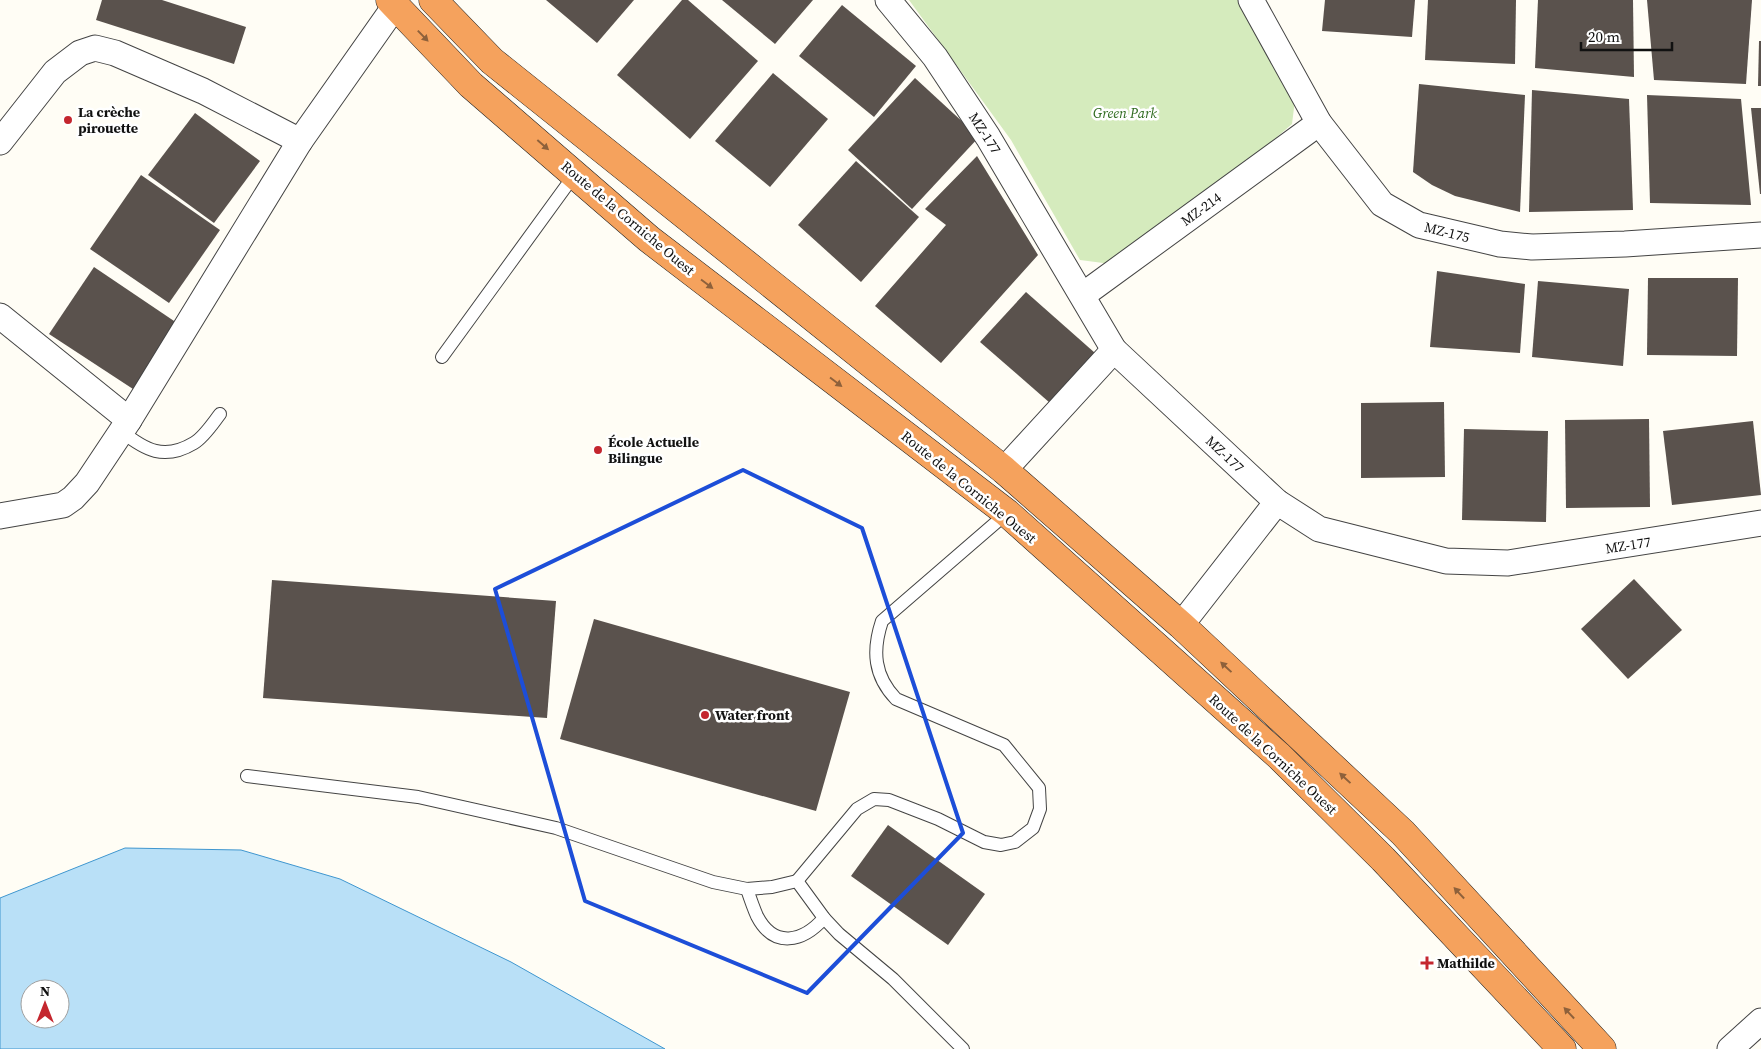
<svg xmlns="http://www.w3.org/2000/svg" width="1761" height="1049" viewBox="0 0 1761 1049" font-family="'Source Serif 4',serif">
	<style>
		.green { fill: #d5ebbd }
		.water { fill: #b9e0f7; stroke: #3f96cf; fill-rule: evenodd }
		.building { fill: #5a524d }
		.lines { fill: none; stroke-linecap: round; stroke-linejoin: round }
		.lane-casing { stroke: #444; stroke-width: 14 }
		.street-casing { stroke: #444; stroke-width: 27 }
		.highway-casing { stroke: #222; stroke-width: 29 }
		.lane { stroke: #fff; stroke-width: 12 }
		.street { stroke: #fff; stroke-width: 25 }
		.highway { stroke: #f5a25d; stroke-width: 28 }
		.oneway { fill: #8e613b }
		.marked { fill: none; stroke: #1d4ed8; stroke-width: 4; stroke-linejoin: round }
		.poi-dot { fill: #c4262e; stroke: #fff; stroke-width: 2 }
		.labels { text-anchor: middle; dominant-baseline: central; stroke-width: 5; stroke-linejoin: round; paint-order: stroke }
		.poi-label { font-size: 14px; font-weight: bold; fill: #111; stroke: #fff; text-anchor: start }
		.park-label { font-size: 14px; font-style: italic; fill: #2f6b1f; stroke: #fff }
		.street-label { font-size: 14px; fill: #111; stroke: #fff }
	</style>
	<rect width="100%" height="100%" fill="#fffdf5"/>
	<path class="green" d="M909,0h330l56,100 -3,24 -51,44 -130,96 -31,-4 -69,-120z"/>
	<path class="water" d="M125,848l116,2 99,29 171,83 154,87h-665v-151zM30,989h30v30h-30z"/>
	<g class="building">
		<path d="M102,0h60l84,27 -12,37 -138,-44z"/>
		<path d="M546,0h88l-37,43z"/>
		<path d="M682,0h6l70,61 -68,78 -73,-64z"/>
		<path d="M722,0h91l-38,44z"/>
		<path d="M1325,0h90l-3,37 -90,-6z"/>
		<path d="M1428,0h88l-1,64 -90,-4z"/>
		<path d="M1538,0h95l1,77 -99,-9z"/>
		<path d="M1647,0h105l-6,84 -92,-4z"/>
		<path d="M842,5l74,61 -42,51 -75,-61z"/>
		<path d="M1759,41h2v45h-3z"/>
		<path d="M773,73l55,46 -58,68 -55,-46z"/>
		<path d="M915,78l64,59 -67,72 -64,-59z"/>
		<path d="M1419,84l106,11 -5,117 -65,-16 -23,-11 -19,-13z"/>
		<path d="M1532,90l97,9 4,111 -104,2z"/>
		<path d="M1647,95l94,4 10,106 -101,-2z"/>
		<path d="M1751,108h10v86h-1z"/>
		<path d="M195,113l65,48 -46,62 -66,-48z"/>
		<path d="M977,156l61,99 -97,108 -66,-57 71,-81 -21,-16z"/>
		<path d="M856,161l63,56 -58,65 -63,-57z"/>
		<path d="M141,175l79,55 -51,73 -79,-54z"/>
		<path d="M94,267l83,56 -44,66 -84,-55z"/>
		<path d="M1437,271l88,13 -5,69 -90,-6z"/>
		<path d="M1648,278h90l-1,78 -90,-1z"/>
		<path d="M1538,281l91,8 -6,77 -91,-9z"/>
		<path d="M1026,292l69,61 -45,50 -70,-61z"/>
		<path d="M1444,402l1,75 -84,1v-75z"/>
		<path d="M1649,419l1,88 -84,1 -1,-88z"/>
		<path d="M1753,421l8,74 -89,10 -9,-74z"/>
		<path d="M1464,429l84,2 -2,91 -84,-2z"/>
		<path d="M1634,579l48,51 -54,49 -47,-50z"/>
		<path d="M272,580l284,21 -9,117 -284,-20z"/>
		<path d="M594,619l256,73 -34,119 -256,-72z"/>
		<path d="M888,825l97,69 -37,51 -97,-69z"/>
	</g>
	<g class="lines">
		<defs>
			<g id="lane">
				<path d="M442,357l133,-183"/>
				<path d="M121,431c24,19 43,30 73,12 10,-6 19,-20 26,-29"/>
				<path d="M247,776l171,21 138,31 157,54 34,7 25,-2 25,-6 27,37 15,16 54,45 70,70"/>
				<path d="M797,881l60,-72 17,-10 15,1 49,19 46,23 17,3 14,-3 18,-14 7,-19 -1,-21 -35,-43 -108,-46c-22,-23 -24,-48 -14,-78l125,-108"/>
				<path d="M747,889c3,9 6,18 10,27 17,33 46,26 67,2"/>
			</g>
			<g id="street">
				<path d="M888,0l47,57 53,80 126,213 163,152 42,27 127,32 62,2 253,-40"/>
				<path d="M1251,0l68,123 63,81 37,21 81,19 32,3 93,-3 136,-9"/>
				<path d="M0,142l55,-70 25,-19 15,-5 20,5 88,38 97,50"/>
				<path d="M1083,295l236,-172"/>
				<path d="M0,316l129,104"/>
				<path d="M1004,470l110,-120"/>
				<path d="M0,516l63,-11 10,-7 14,-15 42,-63 171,-279 95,-135"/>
				<path d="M1181,625l96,-123"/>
				<path d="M1730,1049l31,-28"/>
			</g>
			<g id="highway">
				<path d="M390,0l81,85 178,154 358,274 272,243 104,103 179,190"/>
				<path d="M433,0l59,61 512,409 177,155 222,208 199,216"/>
			</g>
		</defs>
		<use href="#lane" class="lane-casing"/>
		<use href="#street" class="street-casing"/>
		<use href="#highway" class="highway-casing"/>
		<use href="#lane" class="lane"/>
		<use href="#street" class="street"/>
		<use href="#highway" class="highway"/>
	</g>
	<defs><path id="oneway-solid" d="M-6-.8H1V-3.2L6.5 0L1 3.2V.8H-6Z" transform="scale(1.25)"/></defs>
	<g class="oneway">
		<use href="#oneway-solid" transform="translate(423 36) rotate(46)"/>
		<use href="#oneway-solid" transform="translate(543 145) rotate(41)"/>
		<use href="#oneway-solid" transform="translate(707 284) rotate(37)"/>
		<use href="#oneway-solid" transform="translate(836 382) rotate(37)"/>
		<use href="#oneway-solid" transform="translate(1226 667) rotate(-137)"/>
		<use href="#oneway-solid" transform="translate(1345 778) rotate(-137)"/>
		<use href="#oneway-solid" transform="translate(1459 893) rotate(-133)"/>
		<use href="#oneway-solid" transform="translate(1569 1013) rotate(-133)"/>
	</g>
	<path class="marked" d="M743,470l119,58 101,305 -156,160 -222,-92 -90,-312z"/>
	<g class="poi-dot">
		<circle cx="68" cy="120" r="5"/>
		<circle cx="598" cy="450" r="5"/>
		<circle cx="705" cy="715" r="5"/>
		<path d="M1424.5 955.5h5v5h5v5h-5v5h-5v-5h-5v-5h5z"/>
	</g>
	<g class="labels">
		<g class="poi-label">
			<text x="78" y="112">La crèche<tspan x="78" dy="16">pirouette</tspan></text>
			<text x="608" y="442">École Actuelle<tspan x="608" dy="16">Bilingue</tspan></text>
			<text x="715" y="715">Water front</text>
			<text x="1437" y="963">Mathilde</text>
		</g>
		<g class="park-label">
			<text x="1125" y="113">Green Park</text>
		</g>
		<g class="street-label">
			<text transform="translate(985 133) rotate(57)">MZ-177</text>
			<text transform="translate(1201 209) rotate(-36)">MZ-214</text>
			<text transform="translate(628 218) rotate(40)">Route de la Corniche Ouest</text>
			<text transform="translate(1447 232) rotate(14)">MZ-175</text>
			<text transform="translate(1225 454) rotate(43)">MZ-177</text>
			<text transform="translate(969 487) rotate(39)">Route de la Corniche Ouest</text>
			<text transform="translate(1628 545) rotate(-9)">MZ-177</text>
			<text transform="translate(1273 754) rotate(43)">Route de la Corniche Ouest</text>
		</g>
	</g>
	<g transform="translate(45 1004)"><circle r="24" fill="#ffffff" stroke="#a0a0a0"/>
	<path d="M0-4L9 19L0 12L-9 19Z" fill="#c4262e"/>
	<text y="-8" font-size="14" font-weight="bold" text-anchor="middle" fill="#111111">N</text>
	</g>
	<path d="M1581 42v8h91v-8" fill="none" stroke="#111111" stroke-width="2.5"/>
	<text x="1588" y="42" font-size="15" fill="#111111" stroke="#ffffff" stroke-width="4" paint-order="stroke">20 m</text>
</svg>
